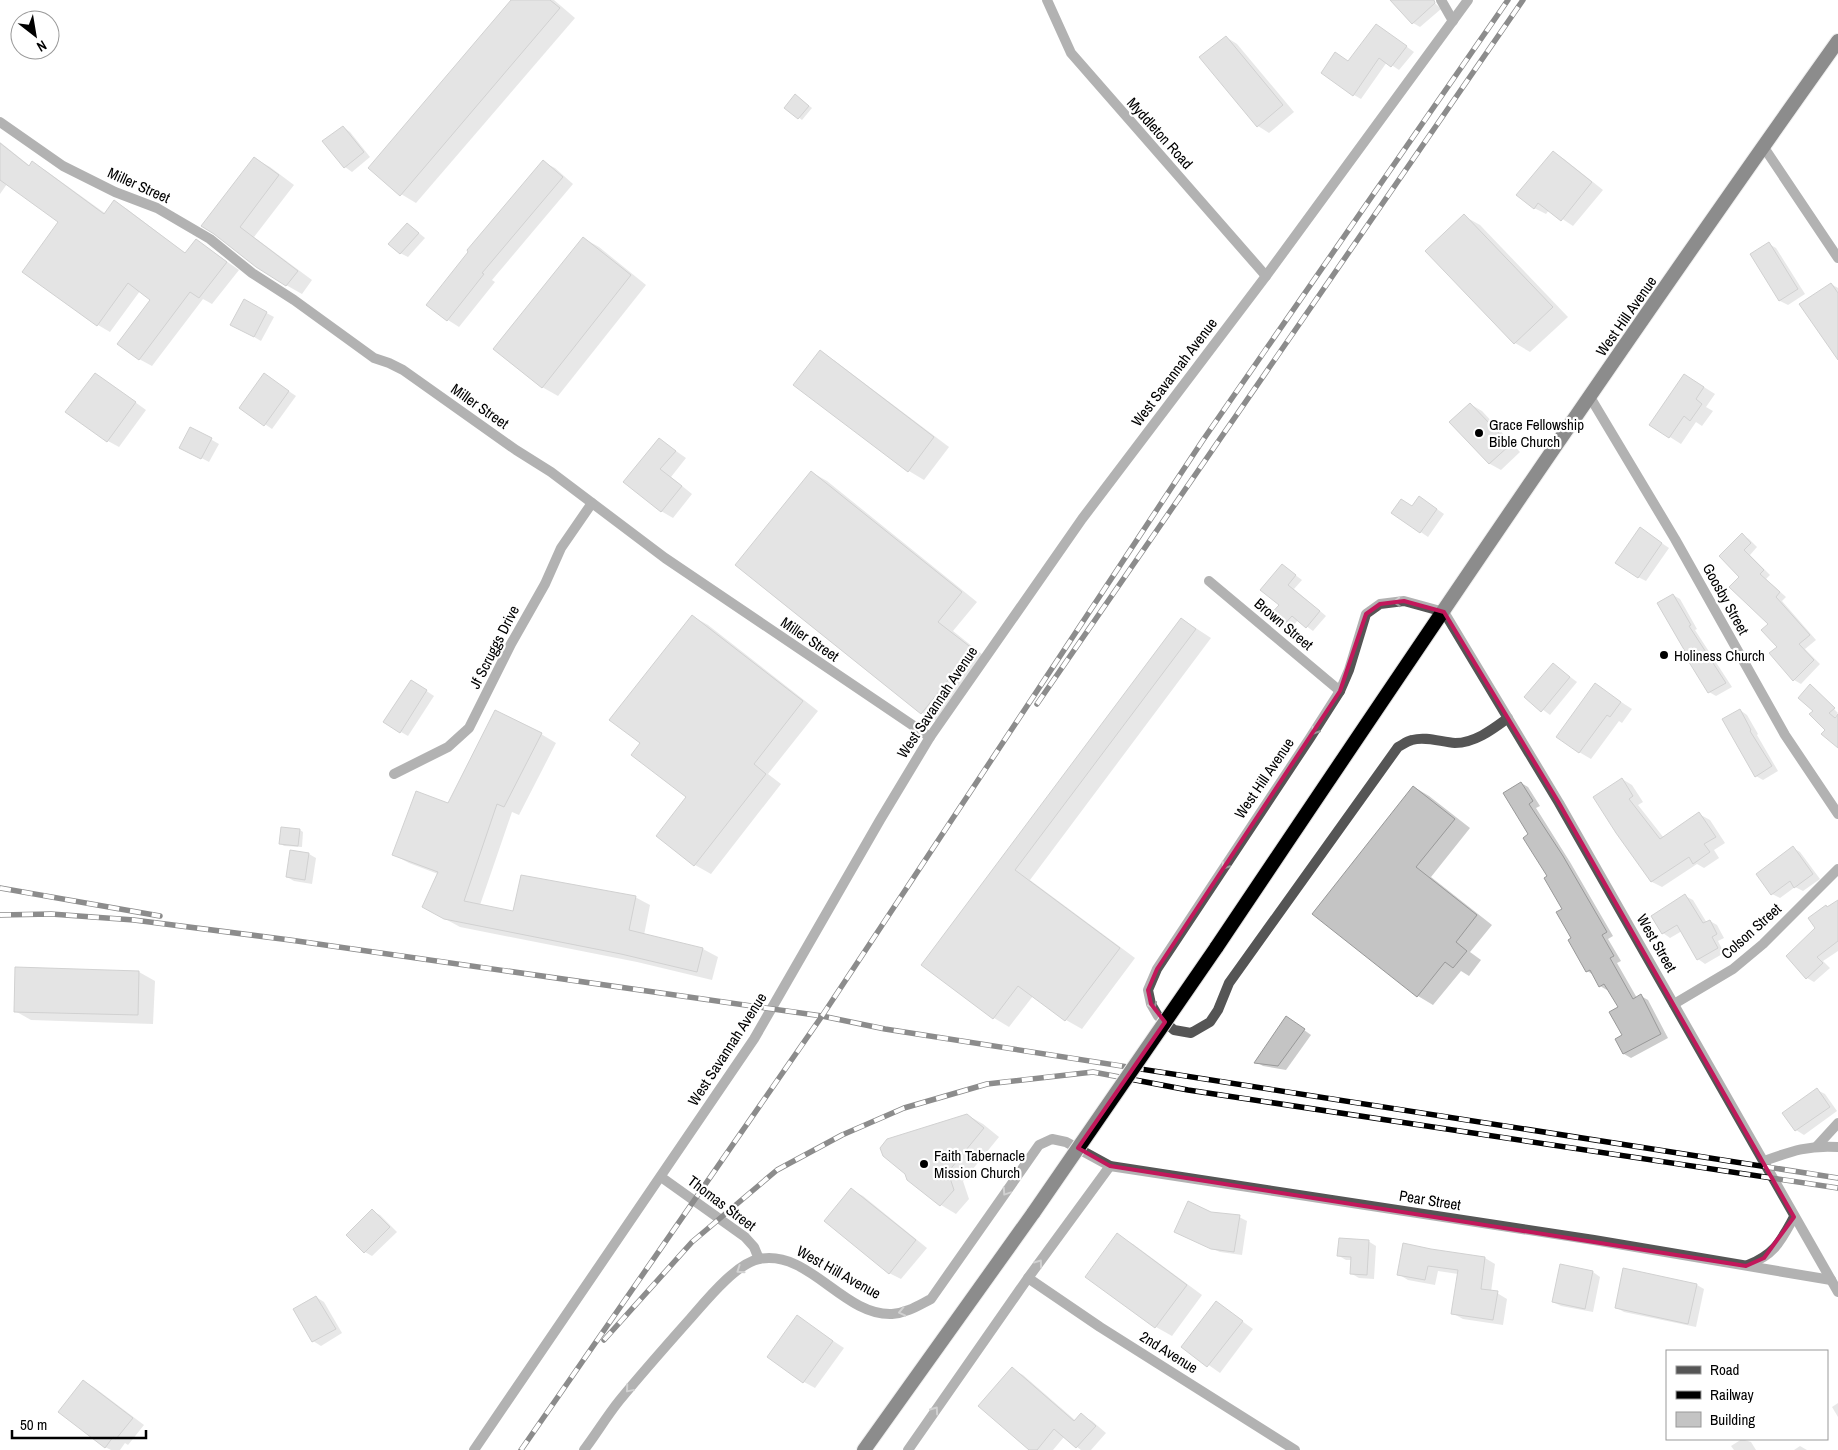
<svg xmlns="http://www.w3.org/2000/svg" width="1838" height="1450" viewBox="0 0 1838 1450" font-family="'Archivo Narrow',sans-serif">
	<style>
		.shadow { fill: #0003 }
		.building { fill: #c4c4c4; stroke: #999 }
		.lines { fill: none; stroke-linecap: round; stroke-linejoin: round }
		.trunk-casing { stroke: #dbdbdb; stroke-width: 16 }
		.minor { stroke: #555; stroke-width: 10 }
		.tertiary { stroke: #555; stroke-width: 10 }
		.trunk { stroke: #000; stroke-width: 14 }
		.rail-casing { stroke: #000; stroke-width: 5.5 }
		.rail { stroke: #fff; stroke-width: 4; stroke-dasharray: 11; stroke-linecap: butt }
		.trunk-bridge-casing { stroke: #dbdbdb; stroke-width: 16; stroke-linecap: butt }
		.trunk-bridge { stroke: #000; stroke-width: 14 }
		.oneway { stroke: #999 }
		.marked { fill: none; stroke: #c2185b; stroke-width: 4; stroke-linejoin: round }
		.poi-dot { fill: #000; stroke: #fff; stroke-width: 2 }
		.labels { text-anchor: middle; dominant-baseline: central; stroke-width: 4.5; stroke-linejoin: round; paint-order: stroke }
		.street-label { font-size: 15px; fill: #000; stroke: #fff }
		.poi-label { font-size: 15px; fill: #000; stroke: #fff; text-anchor: start }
	</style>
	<rect width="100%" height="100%" fill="#fff"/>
	<g class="shadow">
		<path d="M513,0h41l21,18 -159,185 -15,-9z"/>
		<path d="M1395,0h37l9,9 -21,18 -7,-4 -19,-21z"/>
		<path d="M1384,30l30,22 -15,18 -12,-8 -26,37 -7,-4 -5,-33z"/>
		<path d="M1226,37l11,7 57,68 -25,21 -11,-7z"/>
		<path d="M799,98l13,10 -10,12 -16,-12z"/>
		<path d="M343,127l7,5 20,25 -18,15 -7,-5z"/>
		<path d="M0,142l30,24 15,4 61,44 9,-12 12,7 59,45 10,-14 43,30 -27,34 -9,-5 -51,67 -13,-7 13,-60 -12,-8 -30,41 -12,-7 -38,-103 -53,-38 -7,10z"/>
		<path d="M1553,152l11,7 39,31 -30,36 -24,-16 -3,4 -12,-6z"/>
		<path d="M254,158l16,9 24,18 -40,52 58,43 -10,14 -16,-9 -71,-52z"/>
		<path d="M543,162l12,6 18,16 -81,96 3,2 -36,45 -11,-7z"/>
		<path d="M1464,216l16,9 88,92 -38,35 -15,-9z"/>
		<path d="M408,224l17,14 -17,19 -8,-4z"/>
		<path d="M583,238l16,9 47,38 -88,111 -16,-9z"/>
		<path d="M1769,244l7,4 29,46 -17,11 -8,-4 -29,-46z"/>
		<path d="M1831,284l7,4v70z"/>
		<path d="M244,301l30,16 -13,24 -29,-17z"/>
		<path d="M820,352l15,9 114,86 -25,33 -15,-9z"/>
		<path d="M271,379l25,17 -24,33 -31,-21z"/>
		<path d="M106,381l40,29 -27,37 -11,-6z"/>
		<path d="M1696,382l19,12 -9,13 7,4 -11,15 -6,-4 -15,22 -30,-19z"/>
		<path d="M1470,404l12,7 38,41 -19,18 -11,-6 -39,-42z"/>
		<path d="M191,428l28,16 -10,18 -28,-15z"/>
		<path d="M659,439l27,19 -15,19 21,17 -19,24 -12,-7 -36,-30z"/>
		<path d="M811,472l16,9 150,121 -24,29 35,28 -50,63 -16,-9z"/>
		<path d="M1427,502l17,12 -16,23 -35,-24z"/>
		<path d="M1641,529l28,19 -23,33 -8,-4z"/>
		<path d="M1742,535l7,4 8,8 -7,8 20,20 -4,4 20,18 -4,4 34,39 -11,9 15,15 -19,20 -7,-4 -16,-33 -8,-23 -29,-47z"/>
		<path d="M1282,565l20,15 -8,9 32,27 -13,15 -15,-11 -10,12 -19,-14 12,-13z"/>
		<path d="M1673,595l7,4 17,30 -2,1 37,57 -16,9 -7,-4 -22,-39z"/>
		<path d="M692,616l16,9 110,86 -50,63 13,10 -70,90 -16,-9 -8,-68 -45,-54z"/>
		<path d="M1182,619l29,19 -181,242 105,78 -53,71 -16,-9 -33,-24 -24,31 -15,-9 -71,-53z"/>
		<path d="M1553,664l24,18 -27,33 -24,-18z"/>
		<path d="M1595,685l37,24 -10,14 -3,-2 -28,38 -12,-7z"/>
		<path d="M1810,685l28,28 -3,4 3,3v26l-23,-35z"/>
		<path d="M419,686l15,10 -26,40 -7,-4z"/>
		<path d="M1740,710l7,5 11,19 -1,1 21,36 -15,9 -7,-4z"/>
		<path d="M541,734l15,9 -37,72 -7,-3 -32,93 34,8 121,-16 15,8 -6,30 59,14 15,8 -6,23 -75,-18 -177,-35 -22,-12v-41l-29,-11 -15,-8 55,-50z"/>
		<path d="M1622,779l10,6 11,17 -5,3 26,33 35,-24 11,6 15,23 -11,7 5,8 -15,10 -7,-4 -35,23 -10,-5 -35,-50z"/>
		<path d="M1521,783l7,4 12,19 -4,2 34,54 43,74 -5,3 13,22 -4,2 20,35 4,-2 7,4 20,38 -37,20 -7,-4 -4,-46 -11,-19 -2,1 -7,-4 -6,-11 -7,-4 -14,-32 -9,-30 -34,-74z"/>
		<path d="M1414,787l15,9 41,32 -39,49 61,48 -22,27 11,8 -12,16 -8,-5 -28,34 -15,-9 -105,-83z"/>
		<path d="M282,828l18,2 3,2 -1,15 -18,-1 -3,-2z"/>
		<path d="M1793,848l7,4 20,27 -17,12 -8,-4 -15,11 -8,-4z"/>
		<path d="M309,854l7,4 -4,26 -18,-3 -7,-4z"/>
		<path d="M1685,896l8,4 14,23 3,-2 7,4 7,13 -6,3 6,12 -19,11 -7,-5 -16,-28 -12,7 -7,-5z"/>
		<path d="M1838,901v50l-15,10 7,7 -16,14 -7,-4 10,-49 11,-21z"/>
		<path d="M16,969l123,3 16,9 -2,43 -122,-4 -16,-9z"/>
		<path d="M1293,1022l18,13 -25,35 -23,-4 -7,-4z"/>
		<path d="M1817,1090l8,4 12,17 -33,24 -8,-5z"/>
		<path d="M967,1115l16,9 16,13 -36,44 6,18 -13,15 -15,-9 -33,-26z"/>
		<path d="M852,1190l11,6 64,52 -26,31 -12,-6z"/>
		<path d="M372,1211l8,4 17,17 -25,24 -7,-4z"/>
		<path d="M1211,1213l28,4 8,4 -5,34 -22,-3 -37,-16z"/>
		<path d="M1117,1235l16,9 69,51 -30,41 -16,-9 -69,-50z"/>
		<path d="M1368,1241l8,5 -2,33 -15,-1 -7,-4v-14h-6l-7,-4z"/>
		<path d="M1430,1250l55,8 10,6 -4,28 6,1 10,6 -4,26 -40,-6 -11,-6 6,-39 -20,-3 -3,14 -27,-5 -10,-6z"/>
		<path d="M1561,1266l32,6 7,5 -7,35 -32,-6 -8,-4z"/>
		<path d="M1624,1269l73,16 7,4 -8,38 -72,-15 -7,-4z"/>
		<path d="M316,1297l8,5 18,31 -21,13 -8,-5 -18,-31z"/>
		<path d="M1217,1303l36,26 -33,44 -37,-26z"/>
		<path d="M797,1317l47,31 -29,40 -11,-6z"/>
		<path d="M1012,1369l11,6 53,46 5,-6 11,6 14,12 -15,17h-10l-17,-13 -11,13h-22z"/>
		<path d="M84,1381l11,7 49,37 -16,20 -3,-2 -5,7h-9l-6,-3z"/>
		<path d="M1838,1403v14l-6,-10z"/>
		<path d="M1742,1439l9,3 5,8h-22l-3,-4z"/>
		<path d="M1800,1446l7,4h1h-14z"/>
	</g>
	<g class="building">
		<path d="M511,0h39l10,8 -160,188 -32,-28z"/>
		<path d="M1390,0h44l1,3 -23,21z"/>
		<path d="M1376,24l31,22 -16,21 -12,-9 -26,38 -32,-23 14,-21 13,9z"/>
		<path d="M1226,36l57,69 -26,22 -58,-70z"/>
		<path d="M795,94l14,12 -11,13 -14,-11z"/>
		<path d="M343,126l21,26 -20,16 -22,-27z"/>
		<path d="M0,143l29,23 3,-5 72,53 10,-14 71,53 11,-14 31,23 -28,36 -9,-6 -51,68 -22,-16 33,-44 -22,-17 -31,43 -75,-54 36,-50 -58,-42z"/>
		<path d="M1553,151l39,31 -31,39 -23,-18 -4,6 -18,-14z"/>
		<path d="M254,157l25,18 -39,52 58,44 -12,15 -30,-19 -42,-33 -13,-8z"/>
		<path d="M543,160l20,17 -81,96 2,1 -37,47 -21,-16 42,-53 -1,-2z"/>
		<path d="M1464,214l89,93 -39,37 -89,-93z"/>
		<path d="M407,223l12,10 -19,21 -12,-10z"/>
		<path d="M583,237l48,38 -89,113 -49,-39z"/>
		<path d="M1769,242l29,47 -19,12 -29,-47z"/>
		<path d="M1831,283l7,10v67l-39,-56z"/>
		<path d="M244,299l23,13 -13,25 -24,-12z"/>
		<path d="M820,350l114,87 -26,35 -115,-87z"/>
		<path d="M95,373l41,29 -29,40 -42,-30z"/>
		<path d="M264,373l25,18 -25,35 -25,-18z"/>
		<path d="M1684,374l20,13 -8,12 6,5 -12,17 -6,-5 -15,22 -20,-13z"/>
		<path d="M1470,403l40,42 -21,19 -40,-42z"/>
		<path d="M190,427l22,11 -11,21 -22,-11z"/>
		<path d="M659,438l17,13 -16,18 22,17 -21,26 -38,-30z"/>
		<path d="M811,471l151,121 -24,30 35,27 -52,65 -186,-149z"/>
		<path d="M1419,496l18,13 -17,24 -29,-20 10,-14 11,7z"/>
		<path d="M1640,527l22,16 -24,35 -23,-15z"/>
		<path d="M1742,533l9,10 -7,7 20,20 -4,4 20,18 -4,5 34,38 -11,9 15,16 -21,21 -24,-28 8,-6 -16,-17 7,-6 -39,-37 10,-10 -20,-21z"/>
		<path d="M1282,564l14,11 -8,10 32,26 -14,17 -14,-12 -12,13 -13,-11 12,-13 -19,-15z"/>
		<path d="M1673,594l18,31 -2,1 37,57 -18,10 -24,-39 2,-1 -29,-50z"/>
		<path d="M692,615l111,86 -49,63 12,10 -72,92 -38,-30 30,-39 -55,-42 9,-12 -31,-23z"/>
		<path d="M1181,618l15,11 -181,241 105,78 -55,73 -47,-35 -25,33 -72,-54z"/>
		<path d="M1553,663l17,14 -29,35 -17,-15z"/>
		<path d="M411,680l16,10 -27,43 -17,-11z"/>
		<path d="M1595,683l26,19 -11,15 -3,-2 -28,38 -23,-16z"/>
		<path d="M1810,684l25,24 -6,5 6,5 3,-4v34l-17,-14 4,-4 -16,-16 4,-3 -15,-13z"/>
		<path d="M1740,709l11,21 -1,1 22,35 -17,11 -33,-58z"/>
		<path d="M495,710l47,23 -38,74 -7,-3 -33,97 49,10 8,-36 115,21 -7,34 74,18 -6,24 -76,-18 -177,-35 -22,-12 16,-35 -46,-17 24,-64 32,12z"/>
		<path d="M1622,778l11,18 -4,3 31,40 39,-27 17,25 -12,7 6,8 -17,12 -4,-7 -38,25 -35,-49 -23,-36z"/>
		<path d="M1521,782l12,19 -4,3 34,52 44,76 -5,3 12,21 -4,2 23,41 8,-5 20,40 -38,20 -8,-15 7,-4 -13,-23 9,-5 -14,-23 -5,3 -9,-17 -4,2 -18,-32 3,-2 -15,-26 6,-3 -18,-31 3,-2 -24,-38 5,-4 -25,-41z"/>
		<path d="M1413,786l42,33 -39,48 61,48 -21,27 11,9 -14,17 -8,-6 -28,35 -105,-83z"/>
		<path d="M281,827l19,2 -2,17 -19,-2z"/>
		<path d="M1793,846l20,28 -19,14 -4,-7 -19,14 -15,-21z"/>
		<path d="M290,850l19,3 -4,27 -19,-3z"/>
		<path d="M1685,894l18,29 7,-3 7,14 -5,3 6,11 -21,12 -20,-35 -15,9 -11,-18z"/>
		<path d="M1838,900v41l-21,16 6,6 -17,16 -20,-23 29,-28 -7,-10 18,-13 1,2z"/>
		<path d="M15,967l124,4 -1,44 -124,-3z"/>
		<path d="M1286,1016l19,13 -27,37 -24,-3z"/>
		<path d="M1817,1088l13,19 -35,24 -13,-18z"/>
		<path d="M967,1114l17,14 -36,44 6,18 -14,16 -33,-26 -2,-6 -22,-18 -3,-8 7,-9z"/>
		<path d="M851,1188l65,52 -27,34 -65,-53z"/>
		<path d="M1188,1201l23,11 29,3 -6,37 -23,-3 -37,-17z"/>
		<path d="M372,1209l18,18 -26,26 -18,-18z"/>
		<path d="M1117,1233l70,52 -32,43 -70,-51z"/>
		<path d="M1339,1238l30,2 -2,35 -17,-1 1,-17 -14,-1z"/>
		<path d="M1403,1243l28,6 54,8 -4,32 17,2 -5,29 -42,-6 7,-44 -30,-4 -3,14 -28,-5z"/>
		<path d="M1560,1264l33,7 -8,38 -33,-7z"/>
		<path d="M1623,1268l74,16 -9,40 -73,-16z"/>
		<path d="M316,1296l20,33 -24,13 -19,-33z"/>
		<path d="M1216,1301l27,20 -36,46 -26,-20z"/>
		<path d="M797,1315l36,26 -30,42 -36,-26z"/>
		<path d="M1012,1367l62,54 7,-8 15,13 -20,22 -22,-19 -17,21h-8l-51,-44z"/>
		<path d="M83,1380l50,38 -17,21 -3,-2 -8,11 -47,-36z"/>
	</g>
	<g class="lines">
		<defs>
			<g id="trunk">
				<path d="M1216,948c204,-304 409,-608 622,-907"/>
				<path d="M864,1450l170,-238"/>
			</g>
		</defs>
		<use href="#trunk" class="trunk-casing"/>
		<g class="minor">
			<path d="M1047,0l24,53 195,223"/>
			<path d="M1441,0l12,21"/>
			<path d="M0,122l63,44 52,26 42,16 53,31 42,34 42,27 80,58 15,5 14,7 113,80 35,22 114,86 265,179"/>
			<path d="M1763,146l75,112"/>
			<path d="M1590,397l85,142 110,196 53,79"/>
			<path d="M1209,581l131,110"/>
			<path d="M1444,612l-40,-11 -24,3 -14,10 -17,56 -9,21 -30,47 -153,231 -9,21 3,14 7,12 16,14 17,3 19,-11 8,-12 11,-27 169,-236c4,-2 9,-6 14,-7 14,-4 29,2 43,3 20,0 38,-14 53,-25"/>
			<path d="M394,774l54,-27 21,-19 42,-84 34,-60 16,-36 31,-45"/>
			<path d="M1674,1004l59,-35 30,-25 75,-75"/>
			<path d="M1817,1146l21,-23"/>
			<path d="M1764,1161c28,-10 44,-16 74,-14"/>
			<path d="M661,1177l84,60 9,10 5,12"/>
			<path d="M1748,1265c27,-11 32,-23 46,-48"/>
			<path d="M1028,1278l72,49 195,123"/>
			<path d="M584,1450c12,-16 23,-34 35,-49 23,-28 46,-54 70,-81 16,-18 46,-56 70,-61 50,-10 84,57 133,55 15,-1 27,-9 39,-15l108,-154 13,-6 14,3 44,24 484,74 237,40"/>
			<path d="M908,1450l120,-172 82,-112"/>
		</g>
		<g class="tertiary">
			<path d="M1444,612l115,191 279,489"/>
			<path d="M474,1450l280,-411 126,-219 50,-83 152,-218 184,-243 202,-276"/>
		</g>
		<use href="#trunk" class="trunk"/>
		<defs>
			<g id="rail">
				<path d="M1037,704l486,-704"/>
				<path d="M0,888l160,28"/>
				<path d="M0,915l51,-1 83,6 156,20 532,76 63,13 953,149"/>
				<path d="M604,1340l88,-98 85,-72 65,-35 62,-27 83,-24 106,-12 95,18 650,98"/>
				<path d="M521,1450l301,-434 381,-576 305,-440"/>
			</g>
		</defs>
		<use href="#rail" class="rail-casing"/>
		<use href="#rail" class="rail"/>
		<defs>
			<path id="trunk-bridge" d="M1034,1212l182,-264"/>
		</defs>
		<use href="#trunk-bridge" class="trunk-bridge-casing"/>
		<use href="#trunk-bridge" class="trunk-bridge"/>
	</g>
	<defs><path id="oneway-chevron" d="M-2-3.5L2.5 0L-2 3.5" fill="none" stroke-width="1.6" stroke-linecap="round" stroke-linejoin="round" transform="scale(1.25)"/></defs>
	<g class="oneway">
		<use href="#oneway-chevron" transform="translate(1397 602) rotate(176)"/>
		<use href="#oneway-chevron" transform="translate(1315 731) rotate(122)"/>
		<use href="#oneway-chevron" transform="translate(1225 866) rotate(123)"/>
		<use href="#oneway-chevron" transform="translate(1153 1006) rotate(67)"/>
		<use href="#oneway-chevron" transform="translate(1006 1192) rotate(124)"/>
		<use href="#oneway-chevron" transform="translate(1039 1263) rotate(-54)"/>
		<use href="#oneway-chevron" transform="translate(740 1270) rotate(145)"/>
		<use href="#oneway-chevron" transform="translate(902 1312) rotate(167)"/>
		<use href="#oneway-chevron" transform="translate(629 1389) rotate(130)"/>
		<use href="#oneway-chevron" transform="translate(935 1410) rotate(-55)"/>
	</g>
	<path d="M0 0H1838V1450H0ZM1404,601l40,11 115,191 235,414 -30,41 -18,8 -636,-100 -32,-18 87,-126 -14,-18 -3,-14 9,-21 183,-278 26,-77 14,-10z" fill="#fff" fill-opacity=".55" fill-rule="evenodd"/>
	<path class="marked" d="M1404,601l40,11 115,191 235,414 -30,41 -18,8 -636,-100 -32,-18 87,-126 -14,-18 -3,-14 9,-21 183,-278 26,-77 14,-10z"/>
	<g class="poi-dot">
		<circle cx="1479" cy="433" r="5"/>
		<circle cx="1664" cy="655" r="5"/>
		<circle cx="924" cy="1164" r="5"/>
	</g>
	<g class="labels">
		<g class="street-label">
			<text transform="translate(1160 133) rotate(48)">Myddleton Road</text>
			<text transform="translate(139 185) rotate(24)">Miller Street</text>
			<text transform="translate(1626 316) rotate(-55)">West Hill Avenue</text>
			<text transform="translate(1174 372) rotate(-53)">West Savannah Avenue</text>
			<text transform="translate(480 406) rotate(35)">Miller Street</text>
			<text transform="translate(1726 599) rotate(61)">Goosby Street</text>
			<text transform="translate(1284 624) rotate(40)">Brown Street</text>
			<text transform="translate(810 639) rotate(34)">Miller Street</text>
			<text transform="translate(494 647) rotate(-63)">Jf Scruggs Drive</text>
			<text transform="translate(937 702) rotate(-56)">West Savannah Avenue</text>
			<text transform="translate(1264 778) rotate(-56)">West Hill Avenue</text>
			<text transform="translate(1751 931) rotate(-42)">Colson Street</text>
			<text transform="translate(1657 943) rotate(60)">West Street</text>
			<text transform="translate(727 1049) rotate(-57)">West Savannah Avenue</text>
			<text transform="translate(1430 1200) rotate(9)">Pear Street</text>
			<text transform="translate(722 1203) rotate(37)">Thomas Street</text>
			<text transform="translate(839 1272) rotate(29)">West Hill Avenue</text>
			<text transform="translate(1169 1352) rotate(32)">2nd Avenue</text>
		</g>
		<g class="poi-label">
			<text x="1489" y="424">Grace Fellowship<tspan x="1489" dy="17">Bible Church</tspan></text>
			<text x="1674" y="655">Holiness Church</text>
			<text x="934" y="1155">Faith Tabernacle<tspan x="934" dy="17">Mission Church</tspan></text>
		</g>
	</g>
	<rect x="1666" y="1350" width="162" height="90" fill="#ffffff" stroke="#999999"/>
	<rect x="1676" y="1366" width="25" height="8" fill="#555555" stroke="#999999"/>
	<text x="1710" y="1375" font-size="15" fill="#000000">Road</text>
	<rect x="1676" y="1391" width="25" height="8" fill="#000000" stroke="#999999"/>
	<text x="1710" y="1400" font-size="15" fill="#000000">Railway</text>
	<rect x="1676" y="1412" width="25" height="15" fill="#c4c4c4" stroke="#999999"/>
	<text x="1710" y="1425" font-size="15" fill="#000000">Building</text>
	<g transform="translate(35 35) rotate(149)"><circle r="24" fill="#ffffff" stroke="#999999"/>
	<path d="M0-4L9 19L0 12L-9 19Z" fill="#000000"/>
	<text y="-8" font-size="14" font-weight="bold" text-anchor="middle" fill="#000000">N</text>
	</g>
	<path d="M12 1430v8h134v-8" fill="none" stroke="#000000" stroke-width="2.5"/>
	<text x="20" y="1430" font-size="15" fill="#000000" stroke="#ffffff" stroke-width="4" paint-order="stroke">50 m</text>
</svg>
